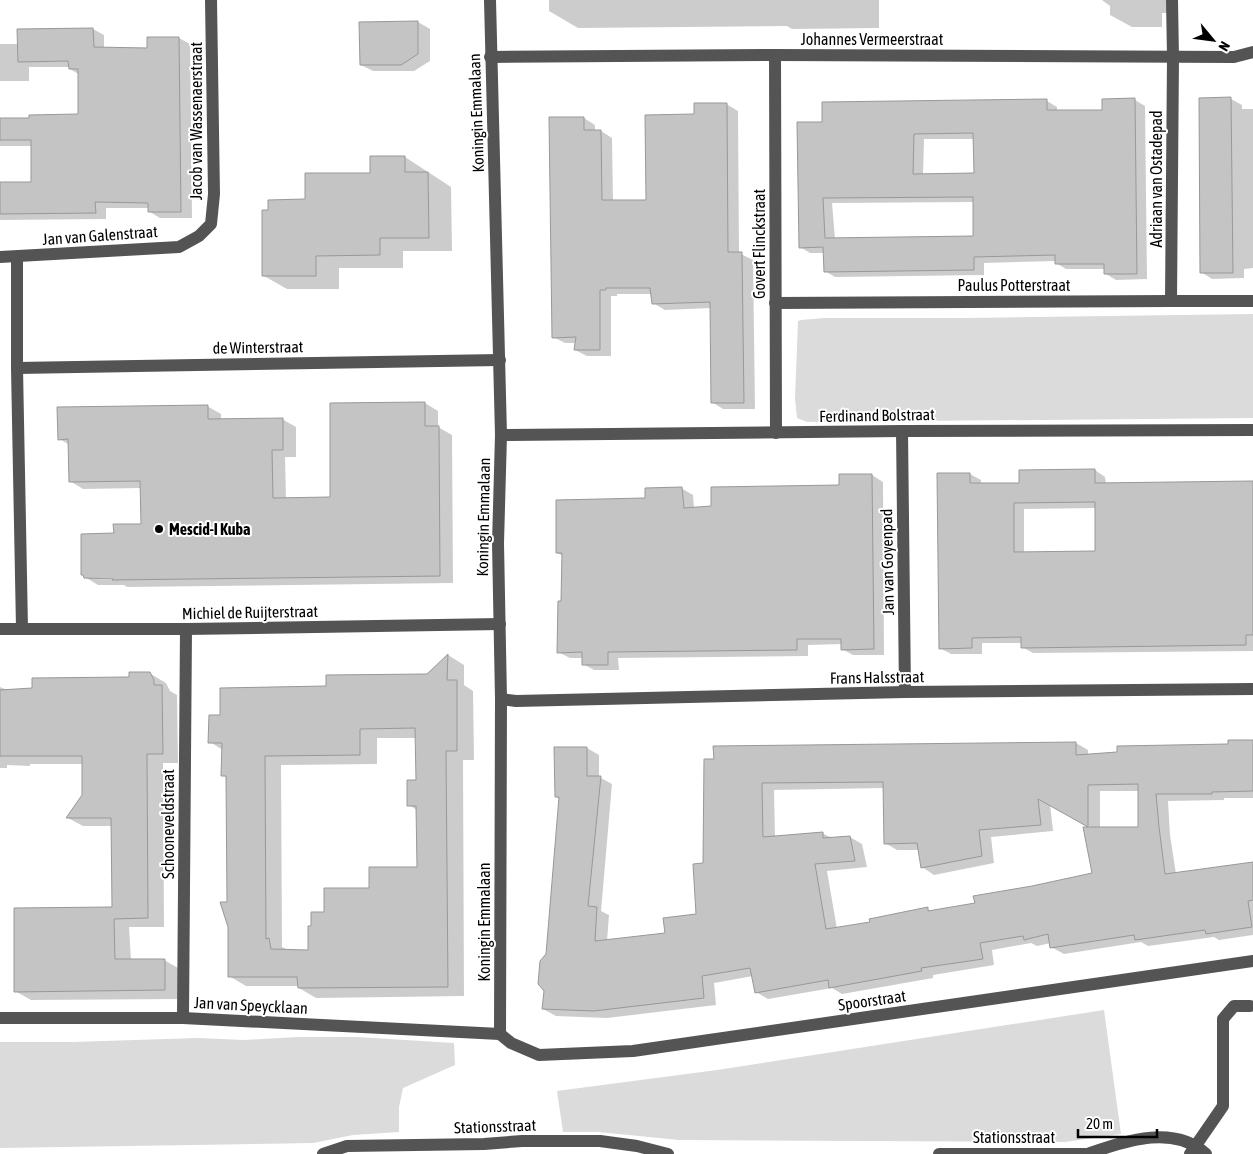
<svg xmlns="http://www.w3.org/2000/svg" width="1253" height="1154" viewBox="0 0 1253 1154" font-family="'Asap Condensed',sans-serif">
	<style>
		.green { fill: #dbdbdb }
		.shadow { fill: #0003; fill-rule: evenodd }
		.building { fill: #c4c4c4; stroke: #989898; fill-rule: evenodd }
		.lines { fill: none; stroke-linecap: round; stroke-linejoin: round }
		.minor { stroke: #545454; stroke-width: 12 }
		.poi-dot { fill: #000; stroke: #fff; stroke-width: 2 }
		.labels { text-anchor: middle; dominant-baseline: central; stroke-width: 4; stroke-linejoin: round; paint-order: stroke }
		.street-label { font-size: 16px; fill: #000; stroke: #fff }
		.poi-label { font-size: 16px; font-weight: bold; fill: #000; stroke: #fff; text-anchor: start }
	</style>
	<rect width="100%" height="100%" fill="#fff"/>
	<g class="green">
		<path d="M1253,314v104l-446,4 -10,-4 -2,-19 3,-78 3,-1 23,-2h145z"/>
		<path d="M1104,1010l17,124 -56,8 -386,-2 -81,-8h-35l-6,-41 160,-21z"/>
		<path d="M297,1037h60l97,6 1,22 -52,23 -4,19v25l-46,3 -40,8 -313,5v-106h73l125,-4 46,2z"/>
	</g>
	<g class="shadow">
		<path d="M549,0h330v28l-87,1 -5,-3 -209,2 -29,-17z"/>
		<path d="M1102,0h68v13h-8v14h-30l-22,-12v-9z"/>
		<path d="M418,22l12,7v32l-16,10h-41l-12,-6z"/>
		<path d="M93,29l11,6v14h44v-11h31l11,6 2,174h-32l-10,-6v-4h-44v11l-106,1v-37l32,-1v-36h-32v-26l31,-1 57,-5 -1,-35 -17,-10v-2h-41v14h-29v-37h19v-14z"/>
		<path d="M1231,99l11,6v4h11v159l-9,1v9l-32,1 -11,-7z"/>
		<path d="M1135,100l10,6 2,173 -31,1 -10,-6 -1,-5h-39l-10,-6v-2l-72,2v12l-149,2 -10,-6 -1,-18h-14l-10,-6 23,-124v-20l224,-2 10,6v4l47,1zM924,139h50l1,35 -52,1zM974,202v36l-139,1 -3,-36z"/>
		<path d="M726,104l12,7 1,142 14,7 2,149h-32l-11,-7 -1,-94 -46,2 -12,-7 -1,-9h-35v2h-6v60h-24l-12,-6 1,-7h-11l-12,-6 31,-219 11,7v6h6l11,7 1,64h35l47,-87z"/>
		<path d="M405,157l46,30 1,64h-49v17h-64v21h-52l-23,-13 5,-65 37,-11 65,-26z"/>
		<path d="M425,403l13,8v16l14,8 1,148 -326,4 -3,-2h-26l-13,-8 30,-43 27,-8 -1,-38 -58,1 -13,-8v-36l-11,-6 148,-33 14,8v6l61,-1 14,8v30h-11l1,42 46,-1zM94,577h25v3l-25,-1z"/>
		<path d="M1095,470l10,7 1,7 147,-1v168l-220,2 -11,-6v-4h-40v11h-31l-11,-6 30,-174 11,6v4h40zM1096,508v45h-72v-44z"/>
		<path d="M872,475l11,7 1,173h-31l-11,-6v-5l-34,1v11l-190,2 1,12h-25l-11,-6v-6h-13l-12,-6 4,-49 1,-47 -6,-3 89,-53 35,-12 12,7 1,13h18l129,-22z"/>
		<path d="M448,655l16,10v20l9,6 1,69h-11l1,236 -148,2 -17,-10v-2h-53l-17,-10 -1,-198 -5,-3v-25l-13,-8 11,-26 106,-28 100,-13zM377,738h40v44l-8,23 8,5 1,58 -48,21 -44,25 -14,14 -3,23 -23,-2 -4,-2 -1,-182 96,-1z"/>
		<path d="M149,673l17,10 4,8 7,4 1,68h-15l1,164h-35l2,33h33l16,9 1,30 -150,1 -16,-9 98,-83 -1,-82h-29l-15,-8 15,-23v-31h-53v2l-23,-1v3h-7v-81l5,2h28l97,-11z"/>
		<path d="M1253,741v57h-29v2l-56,1 2,34 6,39 77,-11v72l-34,5 -5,-3 -66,9 -7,-4 -77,12 -13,-7v-4l-14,3 -6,-3 -39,7 2,15 -61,10v3l-91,16 -10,-6 -64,11 -12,-7 -3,-16 -39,7 2,22 -109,13 -51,-2 -13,-7 17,-210 -4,-2 31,-49 12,7v22l13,7 -11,127 8,4 -2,26 59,-7 32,-19 7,-51v-104l371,-17 12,7v5l141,-9zM884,788l1,55 12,7h22l3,17 12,8 60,-12 -3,-26 62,-6 -3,-27 42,24 1,46 -61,14 -56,16 -44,8 -5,-3 -56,14 -34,6 -10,-58 40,-4 -5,-23 -12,-7 -18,1 -10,-5 -47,4 -1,-47zM1100,791h39v37h-39z"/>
	</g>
	<g class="building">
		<path d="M418,21v33l-17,11h-41l-1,-43z"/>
		<path d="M93,28l1,19 53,1v-11h32l2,175h-33v-9l-53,-1 1,11 -96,1v-32h31v-42h-31v-22h29v-3l49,-1v-45h-9l-1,-8 -50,1 -1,-33z"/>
		<path d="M1231,97l2,176h-33l-1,-175z"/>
		<path d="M1135,98l2,176h-33v-10h-49v-9l-81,2v13l-150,2 -1,-25 -24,1 -2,-126h25v-20l225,-3v11h55v-11zM973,133l1,40 -61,1 1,-40zM973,197v39l-148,2 -2,-40z"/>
		<path d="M694,103h33l1,149h14l2,151h-33l-1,-101 -58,2 -2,-16h-44v2h-6v60h-26l2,-13 -24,1 -3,-221h35v13h17l1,70h44l-1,-85 49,-1z"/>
		<path d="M370,156h35v16h23l1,66h-49v17l-64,1v20h-54v-66h6v-10l37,-1v-26h65z"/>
		<path d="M425,402v24h14l1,150 -328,4 1,-1 -29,-1 -1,-3h-2v-41l33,-1 -1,-9h28l-1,-43 -71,1 -1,-43 -10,1 -1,-33 151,-2v14l75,-1v32h-11l1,48 57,-1v-94z"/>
		<path d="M1095,469v14l158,-2v154h-7v10l-225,3v-11l-49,1v10l-33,1 -2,-176h33v10h49v-13zM1095,502v49l-81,1v-49z"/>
		<path d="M839,474h33l2,175 -33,1v-11h-44v11l-189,2v13h-26v-13l-25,1 1,-52h3l1,-48h-6v-53l89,-2v-10l37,-1 2,21 27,-2v-19l128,-2z"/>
		<path d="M448,654l-1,26h10v71h-11l2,236 -150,1 -1,-11h-69v-50l-8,-25h7l-1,-126h-5l1,-33h-14l1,-28h11v-27l106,-2v-11l101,-1zM415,728l1,52h-9v26h9l1,61h-48v21h-45v24h-13v14h-3v24l-37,-1 -2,-11 -3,1 -1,-183 95,-1v-26z"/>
		<path d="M129,672h21l4,8v5h8l1,69h-16l1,164 -34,1 1,40h50v31l-151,2v-84l98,-1 -1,-89h-45l16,-23v-39h-82v-66l32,-2v-10l97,-1z"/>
		<path d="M1228,740h25v51l-41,1v2h-56l3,33 6,47 88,-12v38l-5,1 4,26 -46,7 -1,-4 -70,10 -1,-5 -84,13 -2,-14 -24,6 -1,-4 -43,7 3,16 -62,9 1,3 -93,17 -1,-8 -73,13 -5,-25 -48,8 2,22 -110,13 -52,-2 2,-18 -6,-7 2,-23 6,-7 13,-157h-4l-1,-50h33v29h14l-13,130 9,1 -2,34 70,-8 -2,-15 33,-4 -3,-50 10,-1 1,-104h10l-1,-13 363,-4v13l41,-3v-6l111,-2zM883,782l1,62 33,-1 4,25 61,-12 -3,-26 62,-5 -3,-26 50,28h-5l9,46 -60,13 -59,10 2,7 -47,8v-4l-59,12 1,3 -44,7 -11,-65 40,-3 -5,-25 -27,2v-6l-60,5 -1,-54zM1138,784v43h-50v-42z"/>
	</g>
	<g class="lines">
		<g class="minor">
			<path d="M490,0l11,435 -3,108 3,156 -1,335"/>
			<path d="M775,55l1,378"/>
			<path d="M490,57l285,-2 459,2 19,-5"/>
			<path d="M0,257l179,-10 20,-11 12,-12 3,-30 -3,-194"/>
			<path d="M17,257v111l5,260"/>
			<path d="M1171,301l2,-244 -1,-57"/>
			<path d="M775,303l396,-2h82"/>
			<path d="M17,368l483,-8"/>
			<path d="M902,431l3,261"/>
			<path d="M501,435l401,-4 351,-1"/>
			<path d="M0,629h186l314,-5"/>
			<path d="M501,699l15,2 389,-9 348,-3"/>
			<path d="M0,1018h183l317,16"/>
			<path d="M183,1018l3,-389"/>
			<path d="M500,1034l11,9 28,12 94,-4 620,-90"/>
			<path d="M1090,1153c36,-12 84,-29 116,1"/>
			<path d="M323,1154l24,-8 137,-2 38,-3h78l37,5 31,8"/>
			<path d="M939,1154h154"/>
			<path d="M1190,1154l33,-48v-87l11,-13h16"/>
		</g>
	</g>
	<circle class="poi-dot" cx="159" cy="529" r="5"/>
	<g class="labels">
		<g class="street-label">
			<text x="872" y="39">Johannes Vermeerstraat</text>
			<text transform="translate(476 113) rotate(-92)">Koningin Emmalaan</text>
			<text transform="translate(196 121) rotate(-90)">Jacob van Wassenaerstraat</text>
			<text transform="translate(1156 179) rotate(-90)">Adriaan van Ostadepad</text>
			<text transform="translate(100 235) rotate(-4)">Jan van Galenstraat</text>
			<text transform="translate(759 244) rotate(-90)">Govert Flinckstraat</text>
			<text x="1014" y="285">Paulus Potterstraat</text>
			<text transform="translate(258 347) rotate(-1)">de Winterstraat</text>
			<text transform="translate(877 415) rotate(-1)">Ferdinand Bolstraat</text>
			<text transform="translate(483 517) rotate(-89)">Koningin Emmalaan</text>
			<text transform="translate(887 562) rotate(-91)">Jan van Goyenpad</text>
			<text transform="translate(250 612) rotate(-1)">Michiel de Ruijterstraat</text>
			<text transform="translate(877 677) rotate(-1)">Frans Halsstraat</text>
			<text transform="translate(168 824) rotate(-90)">Schooneveldstraat</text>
			<text transform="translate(484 922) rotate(-90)">Koningin Emmalaan</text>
			<text transform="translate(872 1000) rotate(-8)">Spoorstraat</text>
			<text transform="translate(251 1005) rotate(3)">Jan van Speycklaan</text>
			<text transform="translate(495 1126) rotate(-2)">Stationsstraat</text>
			<text x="1014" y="1137">Stationsstraat</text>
		</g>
		<g class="poi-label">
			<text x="169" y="529">Mescid-I Kuba</text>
		</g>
	</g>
	<g transform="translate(1213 40) rotate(119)" stroke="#ffffff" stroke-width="4" paint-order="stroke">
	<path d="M0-4L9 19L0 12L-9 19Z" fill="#000000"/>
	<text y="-8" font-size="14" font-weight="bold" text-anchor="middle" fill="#000000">N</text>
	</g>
	<path d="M1078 1129v8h79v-8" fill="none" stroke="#000000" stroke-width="2.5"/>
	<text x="1086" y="1129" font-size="15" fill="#000000" stroke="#ffffff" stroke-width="4" paint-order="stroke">20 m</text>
</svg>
